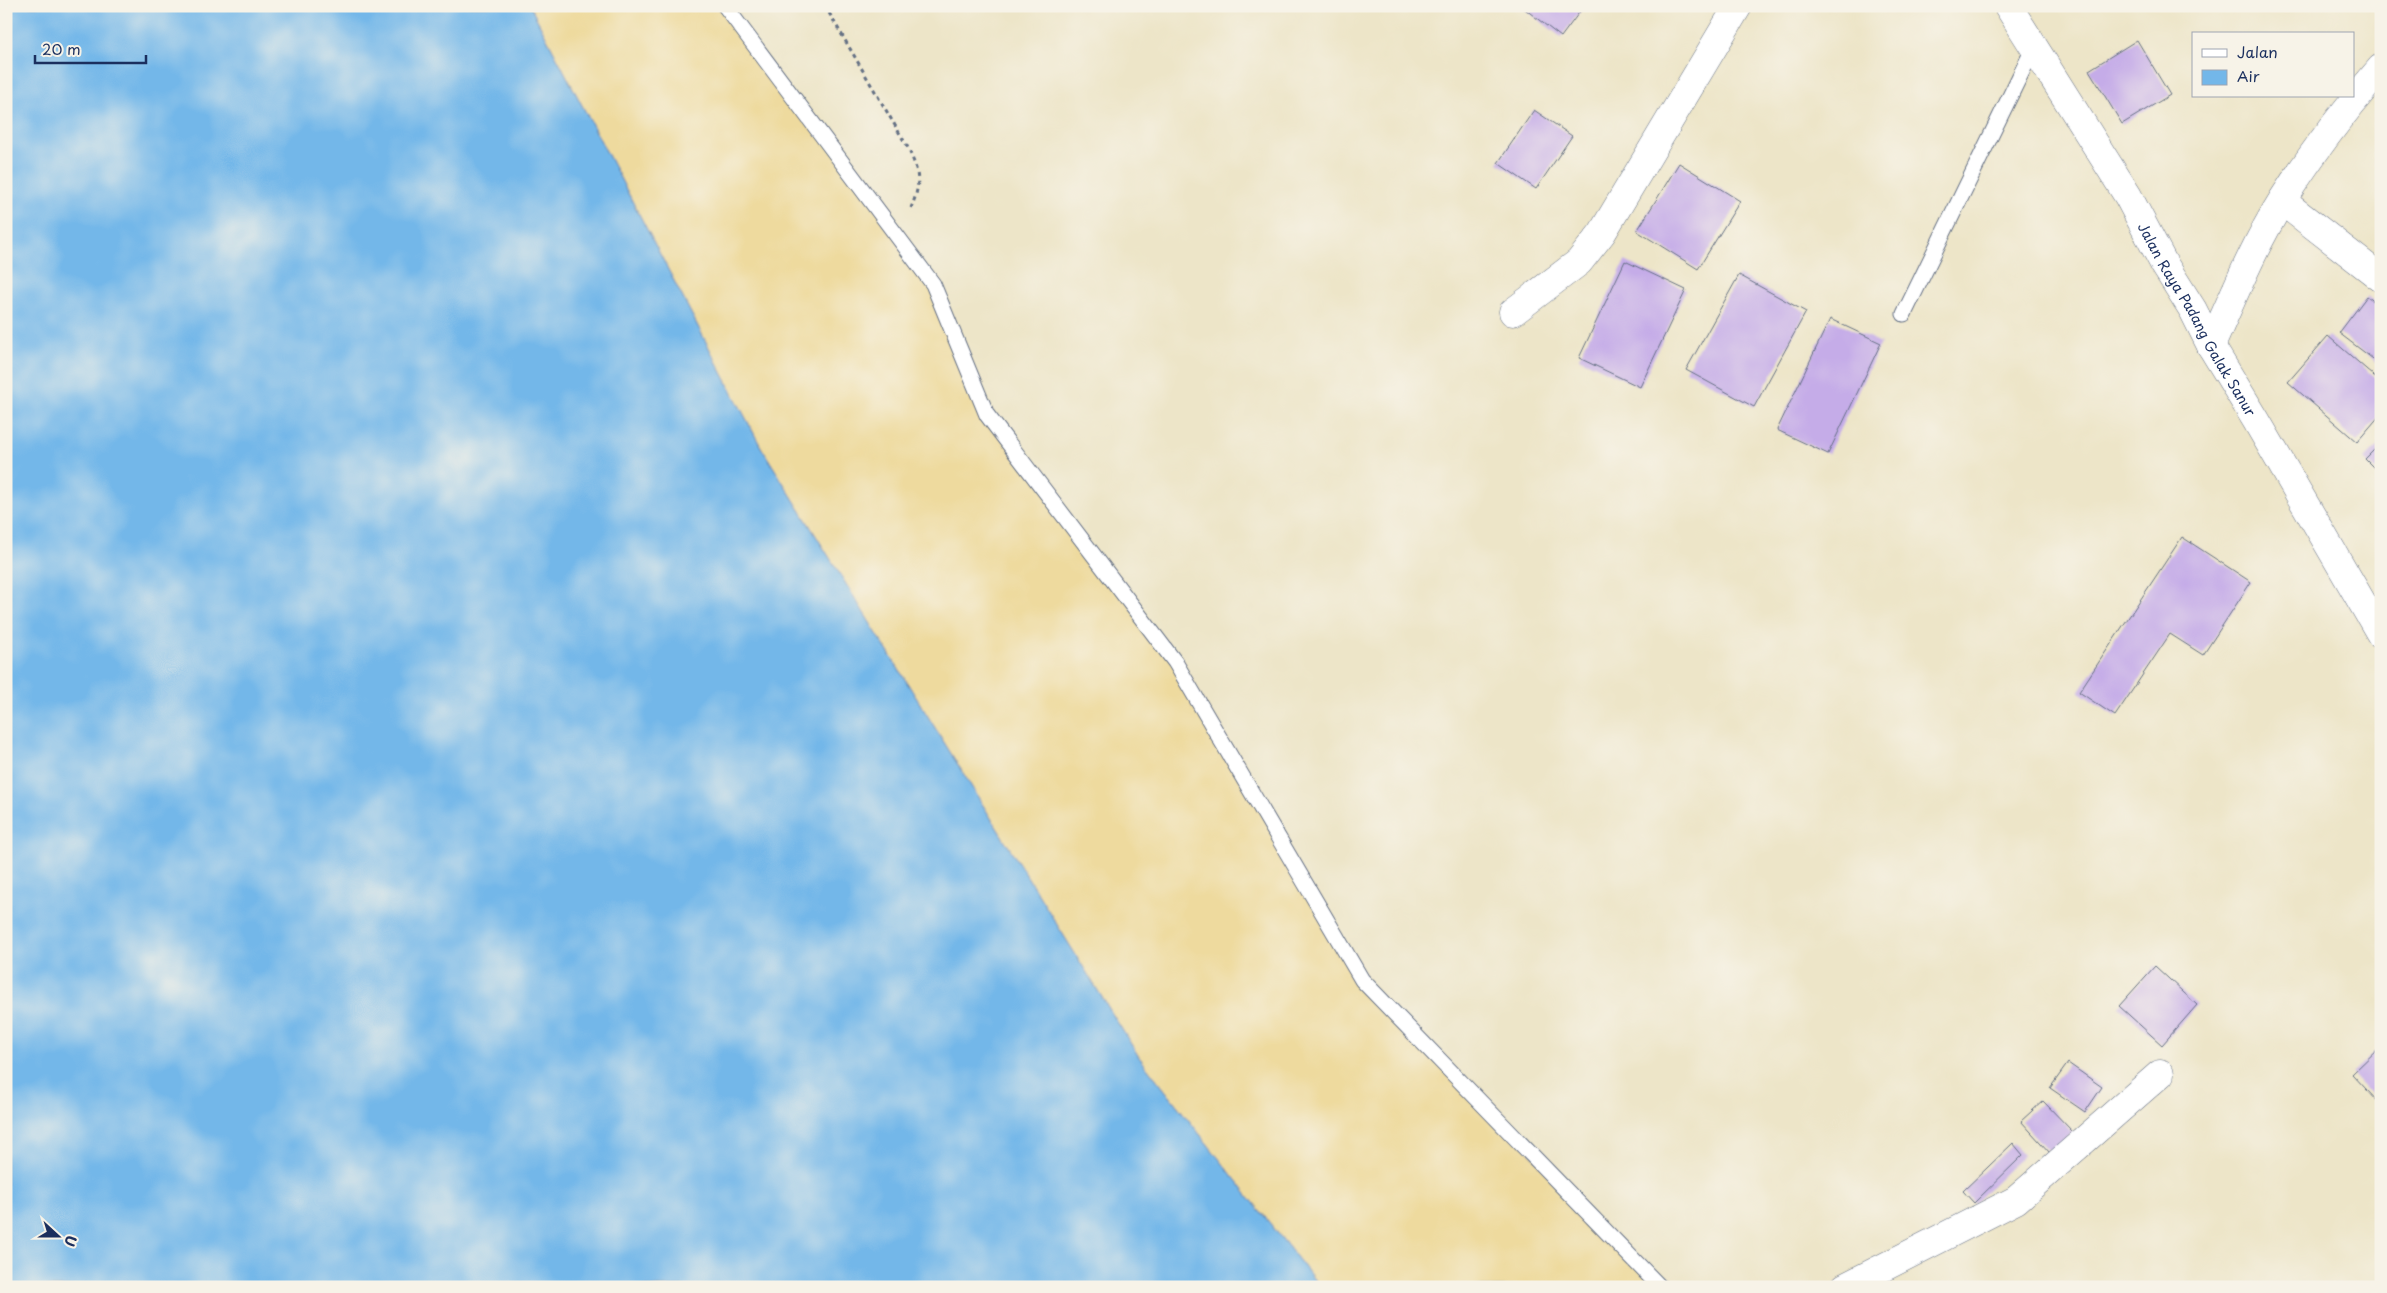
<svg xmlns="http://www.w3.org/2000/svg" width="2387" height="1293" viewBox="0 0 2387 1293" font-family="'Playpen Sans',sans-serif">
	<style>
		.sand { fill: #eeda9e; stroke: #84847e }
		.water { fill: #73b7e9; stroke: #4773a4 }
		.building { fill: #c5ace8 }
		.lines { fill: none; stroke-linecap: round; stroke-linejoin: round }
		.service-casing { stroke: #646f83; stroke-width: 17 }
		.minor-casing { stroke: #646f83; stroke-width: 29 }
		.path { stroke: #646f83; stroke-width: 3; stroke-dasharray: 4 4; stroke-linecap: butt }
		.service { stroke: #fff; stroke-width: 15 }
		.minor { stroke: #fff; stroke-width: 28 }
		.labels { text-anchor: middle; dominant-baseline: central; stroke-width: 4; stroke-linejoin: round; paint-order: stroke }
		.street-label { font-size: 14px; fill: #1b2f5e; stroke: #f7f3e8 }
	</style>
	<rect width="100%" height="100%" fill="#f7f3e8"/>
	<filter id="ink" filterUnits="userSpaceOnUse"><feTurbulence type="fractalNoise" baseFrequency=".02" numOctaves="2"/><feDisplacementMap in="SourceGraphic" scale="10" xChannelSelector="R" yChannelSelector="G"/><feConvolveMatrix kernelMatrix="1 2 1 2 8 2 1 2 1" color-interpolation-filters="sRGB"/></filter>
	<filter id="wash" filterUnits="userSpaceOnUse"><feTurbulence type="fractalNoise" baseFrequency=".0096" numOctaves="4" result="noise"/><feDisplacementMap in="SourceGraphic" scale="20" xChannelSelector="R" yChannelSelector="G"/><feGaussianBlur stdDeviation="1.12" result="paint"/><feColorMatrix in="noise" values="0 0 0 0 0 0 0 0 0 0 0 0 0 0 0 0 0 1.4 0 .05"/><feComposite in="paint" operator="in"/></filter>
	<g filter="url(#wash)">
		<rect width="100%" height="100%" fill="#ede5c8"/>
		<path class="sand" d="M530,6h195l208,278 54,131 188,247 187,318 298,307h-340l-181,-230 -378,-610z"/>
		<path class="water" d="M6,6h524l231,441 378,610 181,230h-1314z"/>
		<g id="blocks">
			<g class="building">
				<path d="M1521,6h63l-23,31z"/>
				<path d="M2137,40l33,55 -48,29 -33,-54z"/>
				<path d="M1534,110l38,26 -36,53 -38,-26z"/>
				<path d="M1679,163l61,38 -42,68 -61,-38z"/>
				<path d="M1625,261l61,29 -46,97 -61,-29z"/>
				<path d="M1739,275l67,37 -52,95 -68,-37z"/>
				<path d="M2367,296l14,11v58l-42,-32z"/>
				<path d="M1830,319l51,24 -53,111 -51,-24z"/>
				<path d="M2328,336l53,46v32l-24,28 -69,-60z"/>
				<path d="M2381,443v32l-16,-16z"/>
				<path d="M2182,537l69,45 -48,73 -33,-21 -55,82 -36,-24z"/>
				<path d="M2155,966l42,39 -35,40 -43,-39z"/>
				<path d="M2381,1046v59l-29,-31z"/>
				<path d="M2068,1063l34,24 -17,25 -35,-24z"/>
				<path d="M2043,1101l30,31 -23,21 -29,-32z"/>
				<path d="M2013,1143l10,12 -49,48 -11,-12z"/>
			</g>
		</g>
	</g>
	<g filter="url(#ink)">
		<use href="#blocks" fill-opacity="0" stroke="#646f83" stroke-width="1"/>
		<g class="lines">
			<defs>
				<g id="service">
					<path d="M725,6l208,278 54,131 188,247 187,318 298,307"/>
					<path d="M1904,314l129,-265"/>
				</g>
				<g id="minor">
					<path id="s1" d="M2008,6l120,190 36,68 29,46 18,36 45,74 125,215"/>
					<path d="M2282,201l99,77"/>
					<path d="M1513,312l66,-50 23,-29 136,-227"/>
					<path d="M2211,346c22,-49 43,-101 72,-147 30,-48 61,-88 98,-131"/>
					<path d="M1845,1287l171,-87 144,-126"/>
				</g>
			</defs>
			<use href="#service" class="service-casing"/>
			<use href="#minor" class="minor-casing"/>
			<path class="path" d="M825,6l82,140c12,26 15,36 4,62"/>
			<use href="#service" class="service"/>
			<use href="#minor" class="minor"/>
		</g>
	</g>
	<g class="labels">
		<g class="street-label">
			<text stroke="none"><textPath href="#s1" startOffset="366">Jalan Raya Padang Galak Sanur</textPath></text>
		</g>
	</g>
	<rect width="2387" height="1293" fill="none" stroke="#f7f3e8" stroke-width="25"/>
	<rect x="2192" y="32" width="162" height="65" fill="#f7f3e8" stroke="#9fa5b1"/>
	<rect x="2202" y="49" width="25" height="8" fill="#ffffff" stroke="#9fa5b1"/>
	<text x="2237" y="58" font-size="15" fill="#1b2f5e">Jalan</text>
	<rect x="2202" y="70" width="25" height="15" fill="#73b7e9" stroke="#9fa5b1"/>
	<text x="2237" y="82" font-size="15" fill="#1b2f5e">Air</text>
	<g transform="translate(58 1236) rotate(111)" stroke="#f7f3e8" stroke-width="4" paint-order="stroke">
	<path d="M0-4L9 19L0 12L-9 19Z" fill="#1b2f5e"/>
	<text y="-8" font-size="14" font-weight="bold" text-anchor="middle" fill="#1b2f5e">U</text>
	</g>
	<path d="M35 55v8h111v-8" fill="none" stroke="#1b2f5e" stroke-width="2.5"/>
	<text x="42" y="55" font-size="15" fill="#1b2f5e" stroke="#f7f3e8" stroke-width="4" paint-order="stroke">20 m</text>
</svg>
